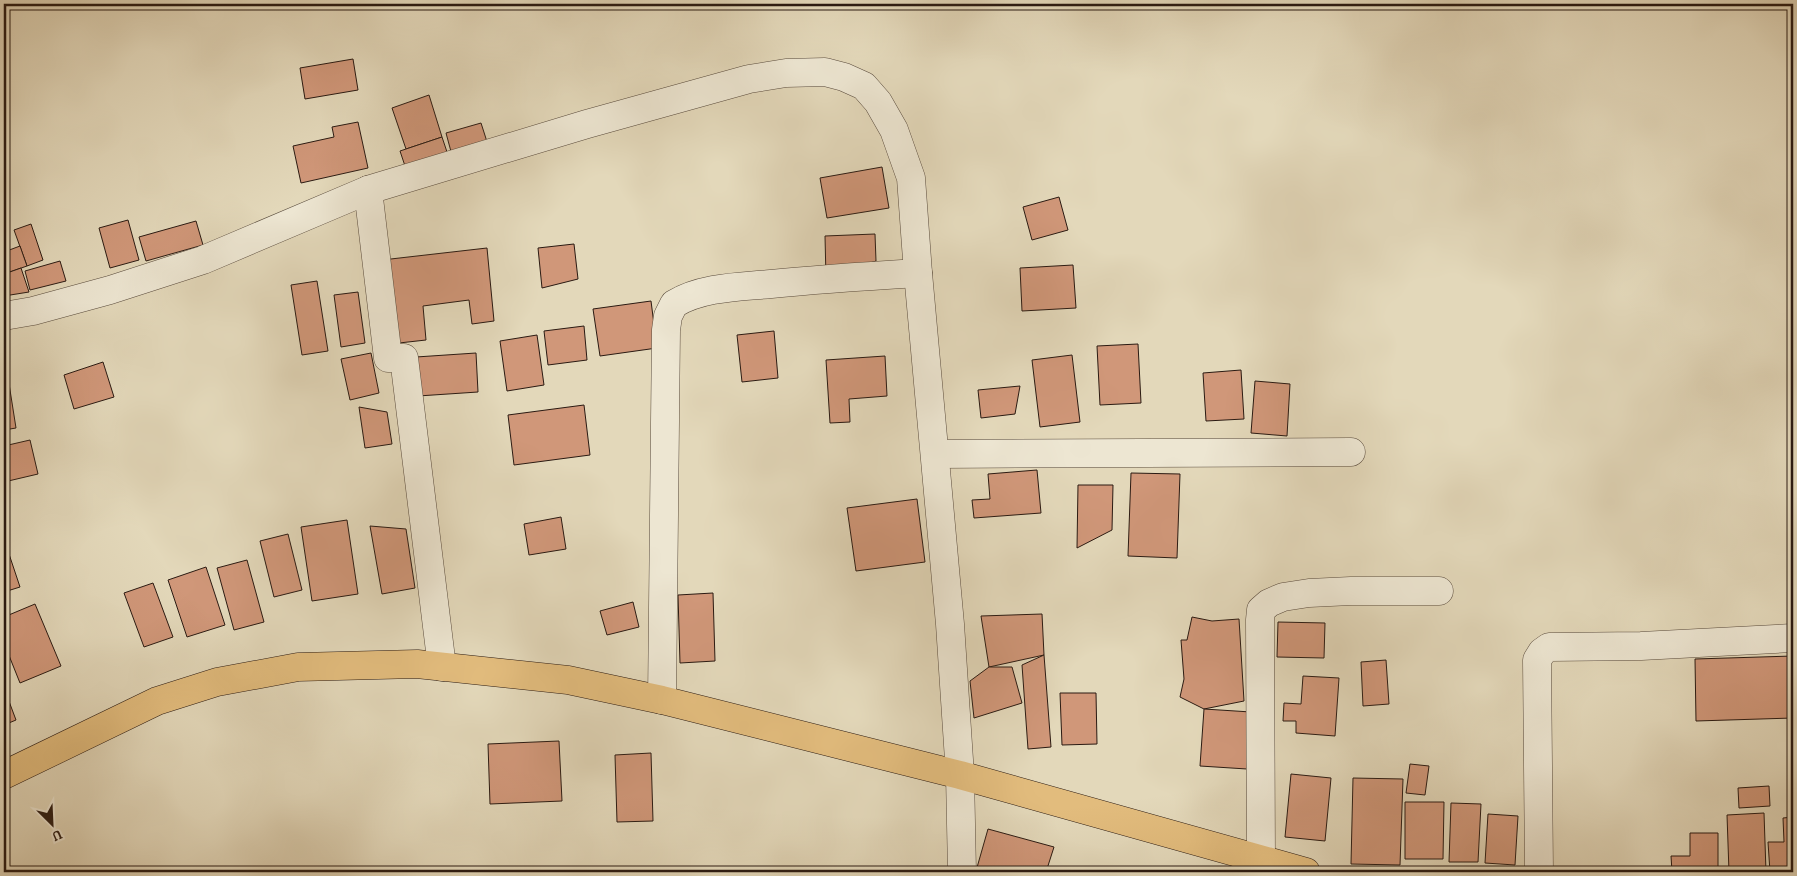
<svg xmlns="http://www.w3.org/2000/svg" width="1797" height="876" viewBox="0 0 1797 876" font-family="Alegreya,serif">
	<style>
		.building { fill: #d09779; stroke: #2a1a12 }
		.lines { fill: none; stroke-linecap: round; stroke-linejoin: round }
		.street-casing { stroke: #584a3c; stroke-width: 29 }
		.primary-casing { stroke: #2a1a12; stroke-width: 29 }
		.street { stroke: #ede6d2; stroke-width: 28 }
		.primary { stroke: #e2bc7d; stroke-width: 28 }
	</style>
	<rect width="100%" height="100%" fill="#e3d8ba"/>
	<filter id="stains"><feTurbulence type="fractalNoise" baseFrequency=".004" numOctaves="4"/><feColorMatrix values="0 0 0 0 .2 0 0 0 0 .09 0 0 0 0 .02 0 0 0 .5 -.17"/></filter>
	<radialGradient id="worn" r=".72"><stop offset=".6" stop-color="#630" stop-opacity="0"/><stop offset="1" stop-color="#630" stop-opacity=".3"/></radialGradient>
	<g class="building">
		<path d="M353,59l5,31 -53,9 -5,-31z"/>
		<path d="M429,95l13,42 -36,12 -14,-41z"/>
		<path d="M358,122l10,46 -67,15 -8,-37 41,-9 -2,-10z"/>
		<path d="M481,123l8,25 -36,11 -7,-26z"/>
		<path d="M442,137l8,24 -42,14 -8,-24z"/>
		<path d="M882,167l7,41 -62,10 -7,-40z"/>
		<path d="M1059,197l9,33 -36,10 -9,-33z"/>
		<path d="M128,220l11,40 -29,8 -11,-40z"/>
		<path d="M196,221l7,24 -57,16 -7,-24z"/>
		<path d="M31,224l12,36 -16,6 -13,-36z"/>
		<path d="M875,234l1,27 -50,17 -1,-42z"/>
		<path d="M574,244l4,35 -36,9 -4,-40z"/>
		<path d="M20,246l7,20 -23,8v-22z"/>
		<path d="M487,248l7,73 -22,3 -3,-24 -46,6 3,34 -36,4 -8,-84z"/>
		<path d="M60,261l6,20 -36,9 -5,-19z"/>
		<path d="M1073,265l3,43 -54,3 -2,-43z"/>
		<path d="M21,268l8,24 -25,4v-22z"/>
		<path d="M317,281l11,70 -26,4 -11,-70z"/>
		<path d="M358,292l7,51 -24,4 -7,-52z"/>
		<path d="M651,301l6,47 -57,8 -7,-47z"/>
		<path d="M584,326l3,34 -39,5 -4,-34z"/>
		<path d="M774,331l4,47 -36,4 -5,-47z"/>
		<path d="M537,335l7,50 -37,6 -7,-50z"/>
		<path d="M1138,344l3,59 -41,2 -3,-59z"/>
		<path d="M371,353l8,40 -29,7 -9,-41z"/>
		<path d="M476,353l2,39 -60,4 -2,-39z"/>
		<path d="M1072,355l8,67 -40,5 -8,-67z"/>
		<path d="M885,356l2,40 -38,3 1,23 -20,1 -4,-63z"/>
		<path d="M103,362l11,35 -40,12 -10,-34z"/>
		<path d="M1241,370l3,49 -38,2 -3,-48z"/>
		<path d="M7,371l9,57 -12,2v-58z"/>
		<path d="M1255,381l35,3 -3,52 -36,-3z"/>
		<path d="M1020,386l-5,28 -34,4 -3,-28z"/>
		<path d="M584,405l6,50 -76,10 -6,-50z"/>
		<path d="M359,407l28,5 5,32 -27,4z"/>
		<path d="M30,440l8,34 -34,8v-36z"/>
		<path d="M1037,470l4,43 -67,5 -2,-18 18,-1 -2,-25z"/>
		<path d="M1131,473l49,1 -3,84 -49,-2z"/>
		<path d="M1078,485h35l-1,45 -35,18z"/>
		<path d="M917,499l8,63 -69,9 -9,-63z"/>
		<path d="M561,517l5,32 -37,6 -5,-31z"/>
		<path d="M347,520l11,74 -46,7 -11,-74z"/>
		<path d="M370,526l36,3 9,59 -33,6z"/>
		<path d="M288,534l14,56 -28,7 -14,-56z"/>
		<path d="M4,539l16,48 -16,5z"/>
		<path d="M247,560l17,62 -30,8 -17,-62z"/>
		<path d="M206,567l19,58 -38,12 -19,-57z"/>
		<path d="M153,583l20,54 -29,10 -20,-54z"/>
		<path d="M713,593l2,68 -35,2 -2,-68z"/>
		<path d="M633,602l6,25 -32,8 -7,-24z"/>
		<path d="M35,604l26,62 -41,17 -16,-40v-26z"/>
		<path d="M1042,614l2,41 -55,12 -8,-51z"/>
		<path d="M1192,617l20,4 27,-2 5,82 -40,8 -24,-12 4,-18 -3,-39h6z"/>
		<path d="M1278,622l47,1 -1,35 -47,-1z"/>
		<path d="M1044,655l7,92 -23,2 -6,-84z"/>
		<path d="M1793,656v62l-97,3 -1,-62z"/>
		<path d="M1386,660l3,44 -26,2 -2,-44z"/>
		<path d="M989,667h23l10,36 -48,15 -4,-37z"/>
		<path d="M1303,676l36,2 -4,58 -39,-3v-12h-13l1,-18 17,1z"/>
		<path d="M4,688l12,32 -12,5z"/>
		<path d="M1060,693h36l1,51 -35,1z"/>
		<path d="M1204,709l47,3 -4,57 -47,-3z"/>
		<path d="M559,741l3,60 -72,3 -2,-60z"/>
		<path d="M651,753l2,68 -36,1 -2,-67z"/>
		<path d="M1410,764l19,2 -4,29 -19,-2z"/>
		<path d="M1291,774l40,4 -6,63 -40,-4z"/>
		<path d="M1353,778l50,1 -3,86 -49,-1z"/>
		<path d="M1769,786l1,20 -31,2 -1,-20z"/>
		<path d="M1405,802h39l-1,57h-38z"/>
		<path d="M1451,803l30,1 -3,58h-29z"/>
		<path d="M1764,813l2,59h-37l-2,-57z"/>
		<path d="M1488,814l30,2 -3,49 -30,-2z"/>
		<path d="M1793,817v55h-23l-2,-30h16l-1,-24z"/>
		<path d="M988,829l66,18 -8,25 -70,-1z"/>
		<path d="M1690,833h28v39h-46l-1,-16h19z"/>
	</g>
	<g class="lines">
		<defs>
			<g id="street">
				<path d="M368,190l20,168h16l38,309"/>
				<path d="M4,316l29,-5 77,-21 93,-30 165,-70 219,-66 162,-45 37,-6 39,-1 19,5 20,9 14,16 16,28 17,48 7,95 32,351 10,151 2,97"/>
				<path d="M936,454l415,-2"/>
				<path d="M662,700l4,-370 2,-14 6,-12c28,-17 65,-17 97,-20 49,-5 98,-8 147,-11"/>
				<path d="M1261,859l-1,-239 1,-10 8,-7 14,-6 26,-4 42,-2h88"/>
				<path d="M1539,872l-2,-212 5,-8 7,-5 92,-1 152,-8"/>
			</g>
			<path id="primary" d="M4,775l153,-74 60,-19 81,-15 119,-3 151,16 94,20 298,75 346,97"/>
		</defs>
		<use href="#street" class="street-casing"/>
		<use href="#primary" class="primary-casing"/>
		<use href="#street" class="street"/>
		<use href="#primary" class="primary"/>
	</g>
	<rect width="1797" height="876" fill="none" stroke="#e3d8ba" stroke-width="20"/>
	<rect x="5" y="5" width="1787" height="866" fill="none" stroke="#2a1a12" stroke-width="2.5"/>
	<rect x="10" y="10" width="1777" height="856" fill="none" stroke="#2a1a12"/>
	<g transform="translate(52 824) rotate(156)" stroke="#ede6d2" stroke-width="4" paint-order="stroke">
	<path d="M0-4L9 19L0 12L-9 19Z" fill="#2a1a12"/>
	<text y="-8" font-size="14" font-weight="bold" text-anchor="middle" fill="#2a1a12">U</text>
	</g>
	<rect width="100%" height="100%" filter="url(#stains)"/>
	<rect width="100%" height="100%" fill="url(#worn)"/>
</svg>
